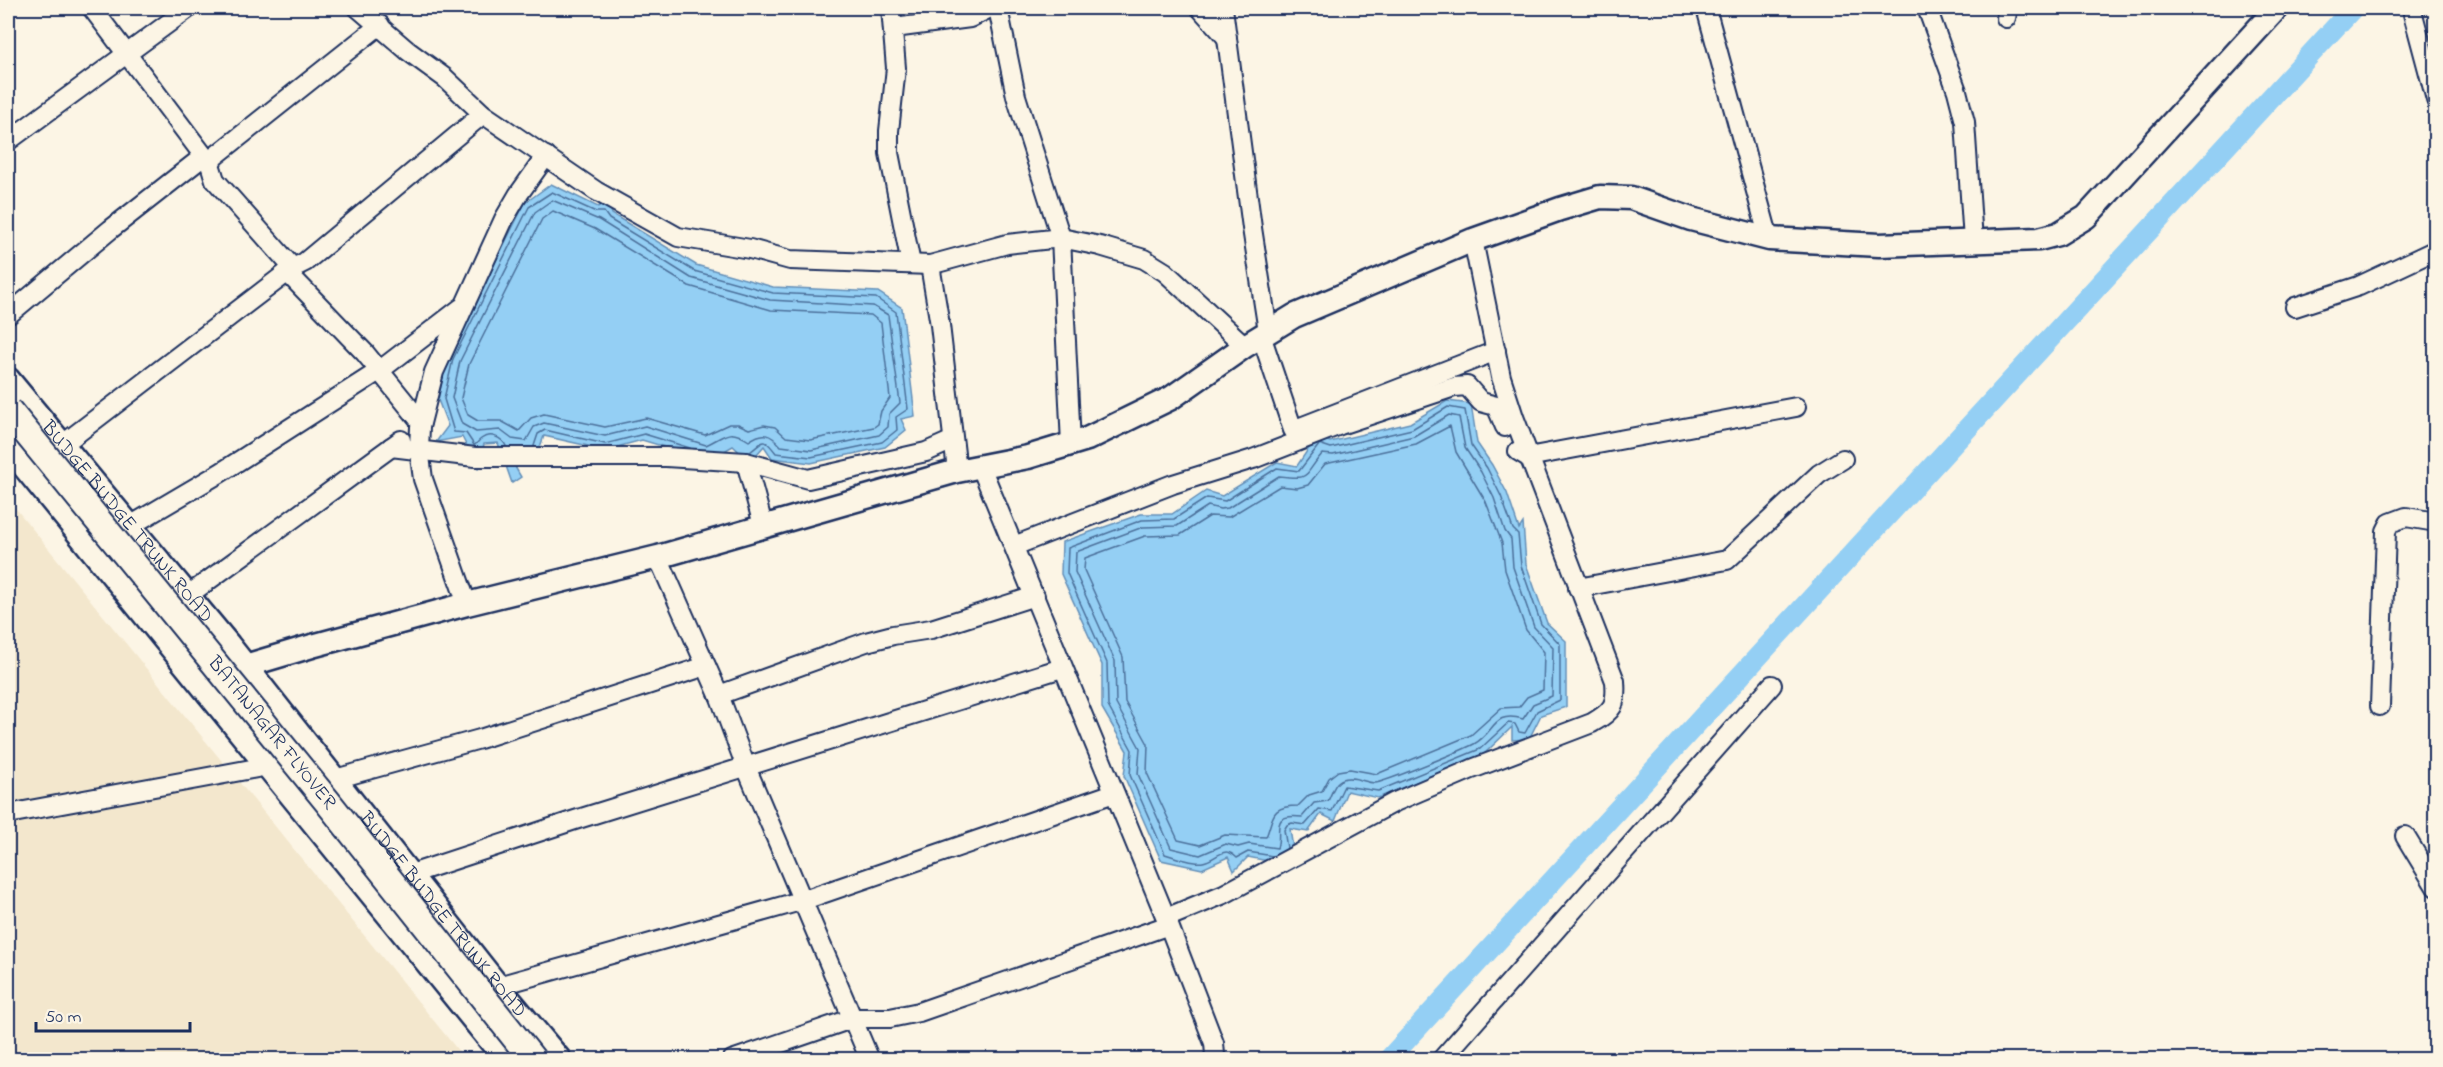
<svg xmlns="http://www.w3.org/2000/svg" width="2443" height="1067" viewBox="0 0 2443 1067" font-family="'Indie Flower',sans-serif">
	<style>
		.built { fill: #f3e7cd }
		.water { fill: #94cff4; stroke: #648fb8; stroke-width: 1.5 }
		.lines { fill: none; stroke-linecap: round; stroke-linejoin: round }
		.shore { stroke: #4b6f9a; stroke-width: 1.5 }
		.canal { stroke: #94cff4; stroke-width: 21 }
		.minor-casing { stroke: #1b2f5e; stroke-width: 22 }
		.tertiary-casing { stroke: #1b2f5e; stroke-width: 27 }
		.minor { stroke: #fcf5e5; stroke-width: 18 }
		.tertiary { stroke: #fcf5e5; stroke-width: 22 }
		.secondary-bridge-casing { stroke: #1b2f5e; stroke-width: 30; stroke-linecap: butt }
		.secondary-bridge { stroke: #fcf5e5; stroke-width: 26 }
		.labels { text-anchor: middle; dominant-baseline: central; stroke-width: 5; stroke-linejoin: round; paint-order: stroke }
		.street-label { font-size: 20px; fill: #1b2f5e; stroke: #fcf5e5 }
	</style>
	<rect width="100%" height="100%" fill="#fcf5e5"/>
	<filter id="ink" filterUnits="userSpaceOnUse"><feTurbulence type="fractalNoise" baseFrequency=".0167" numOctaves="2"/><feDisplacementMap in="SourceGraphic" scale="12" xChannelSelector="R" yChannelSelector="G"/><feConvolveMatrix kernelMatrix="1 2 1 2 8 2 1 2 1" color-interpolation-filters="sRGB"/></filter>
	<g filter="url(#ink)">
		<path class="built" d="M8,499l457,560h-457z"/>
		<g class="water">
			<path d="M551,184l47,23 10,-7 4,14 84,51 77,22 105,5 24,16 13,108 -14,3 5,11 -21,17 -74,16 -39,-5 -8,-12 -14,16 -17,-16 -25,14 -66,-20 -36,10 -62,-14 -7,19 -30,-2 14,24 -9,6 -14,-40 -14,1 -6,24 -16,-31 -26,5 12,-16 -10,-26 9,-43 78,-154z"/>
			<path d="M1447,401l24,3 6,39 15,22 15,28 12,36 4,-6 3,41 21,59 19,18v66l-25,8 -12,24 -17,1v-13l-28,27 -106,44 -31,-7 -12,30 -14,-7 -13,18 -18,-3 4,26 -11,9 -35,-7 -14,14 -6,-14 -26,12 -41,-9 -37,-84 3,-25 -25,-43v-43l-41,-91 1,-32 79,-28h31l34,-23 16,5 55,-34 20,4 20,-30 13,6 80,-19z"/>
		</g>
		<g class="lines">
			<g class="shore">
				<path d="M552,200l47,20 92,58 79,22 103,6 15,9 12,88 -11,11 -1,13 -9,8 -68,15 -30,-4c-11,-13 -18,-15 -32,-5 -21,-14 -23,-5 -43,4l-61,-19 -40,10 -61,-13 -10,4 -8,14 -14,-2 -12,-9 -24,2 -14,-8 -10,-26 8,-37 75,-149z"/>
				<path d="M553,211l42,18 94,57 82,24 100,5 10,8 9,75 -9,13 -3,13 -4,3 -64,13 -24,-3 -11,-10 -11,-2 -15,4 -11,-5h-9l-24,11 -59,-17 -41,9 -61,-13 -13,4 -12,13 -18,-10h-23l-10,-6 -7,-17 8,-34 73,-145z"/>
				<path d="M1449,415l10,2 6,31 16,24 13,26 11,33 6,8 2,28 21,60 19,20 -1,49 -19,8 -10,15c-31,-9 -27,13 -49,25 -11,6 -91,39 -99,39 -10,0 -22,-8 -32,-4 -9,3 -11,14 -15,22l-14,2 -12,14c-34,-4 -19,14 -25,31l-28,-4 -11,3 -12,-3 -26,11 -29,-7 -33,-74 2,-26 -24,-44 -1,-43 -40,-89 1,-20 67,-25 34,-1 31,-20 12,3 8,-1 51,-32c33,4 23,1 43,-22l11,1 81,-19z"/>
				<path d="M1450,426l6,26 30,50 16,41 3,27 21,60 18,22 -1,38 -16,7 -8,10 -18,1 -30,27 -94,39 -27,-5 -12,2 -9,7 -7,13 -13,4 -11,11c-29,0 -24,12 -32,31l-41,-2 -25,10 -22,-5 -31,-67 1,-29 -23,-42 -2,-45 -39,-87 1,-12 60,-22 35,-1 30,-19 19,1 51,-31 17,2 11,-3 17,-21 91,-20z"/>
				<path d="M506,446c-4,-8 -15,-14 -25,-7 -3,2 -4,5 -7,6l-8,-12 -12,-1 -10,-33 9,-40 76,-152 23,-15 44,20h8l5,7 85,52 79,22 103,5 20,14 12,97 -12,8 1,13 -15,12 -71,15 -35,-4c-13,-17 -11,-12 -26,-1"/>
				<path d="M534,446l4,-12 7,-4 60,14 39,-10 46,14"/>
				<path d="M1287,848l-3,-18 3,-5 5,-2 13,2 14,-16 13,2 12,-25 34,5 102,-42 28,-26 7,1 4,8 6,1 12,-22 23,-11v-56l-19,-20 -20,-58 -3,-32 -5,-5 -12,-33 -14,-28 -16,-23 -6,-35 -17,-3 -36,22 -81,19 -12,-4"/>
				<path d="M1273,856l-25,-4 -11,6c-14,-14 -19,1 -34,4 -9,2 -29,-5 -38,-8l-35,-79 2,-25 -24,-44 -1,-43 -40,-90 1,-25 74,-28 32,-1 33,-21 18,3 52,-33 22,3 20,-26"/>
			</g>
			<path class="canal" d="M1388,1060l965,-1052"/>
			<defs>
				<g id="minor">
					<path d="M92,8l118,156"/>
					<path d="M358,8l50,43 37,27 38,36 113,77 82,46 72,12 40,11 140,5"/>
					<path d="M891,8l5,60 -7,63v22l22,111"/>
					<path d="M998,8l18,88 45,142 10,206"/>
					<path d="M1200,8l27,30"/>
					<path d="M1223,8l29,220 16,103"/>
					<path d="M1706,8l63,231"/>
					<path d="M1927,8l30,83 8,31 8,119"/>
					<path d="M2413,14l23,86"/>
					<path d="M2006,18l2,-10"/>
					<path d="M380,25l-166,132 -4,7 5,16 78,88 12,-6 178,-148"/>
					<path d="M894,28l76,-10 20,-10"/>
					<path d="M8,141l181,-133"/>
					<path d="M287,272l78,81 56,69"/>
					<path d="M2295,307l64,-21 77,-36"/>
					<path d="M8,315l103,-86 93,-73"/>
					<path d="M1261,335l32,95 203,-79"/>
					<path d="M62,445l231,-177"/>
					<path d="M391,447l84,10h191l80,5 62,17 118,-27 27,-12"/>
					<path d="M1518,451l10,6 268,-50"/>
					<path d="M746,462l17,63"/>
					<path d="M981,467l185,451 48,125 1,12 -3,5"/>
					<path d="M957,471l-17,-146 -10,-60 77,-21 54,-6 39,8 44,13 21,13 80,74"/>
					<path d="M130,526l90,-53 159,-102 82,-63"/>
					<path d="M1014,546l159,-62 80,-25 87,-34 114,-38 13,-1 14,16 15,4 9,21"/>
					<path d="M658,557l61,138 27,72 124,293"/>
					<path d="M1578,588l149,-28 92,-86 24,-15"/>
					<path d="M187,596l214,-156"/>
					<path d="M467,604l-44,-125 -4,-30 1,-22 14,-55 70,-153 14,-24 28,-39"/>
					<path d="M719,695l147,-53 27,-7 38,-6 104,-33"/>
					<path d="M2380,706l6,-175 4,-8 16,-6 30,5"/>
					<path d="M335,779l145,-40 226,-73"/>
					<path d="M8,814l260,-48 7,-7"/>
					<path d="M2405,836l31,51"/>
					<path d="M411,874l164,-54 487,-152"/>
					<path d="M1166,918l58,-24 171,-92 77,-33 120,-46c21,-12 25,-18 23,-42l-101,-264 -13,-40 -28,-137"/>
					<path d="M498,986l306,-86 310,-107"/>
					<path d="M732,1060l122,-42h36l29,-6 250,-87"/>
					<path d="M1441,1060l331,-375"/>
				</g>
				<g id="tertiary">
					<path id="s1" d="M8,379l221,266 269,341 62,74"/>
					<path d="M8,447l498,613"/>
					<path d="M209,694l36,-28 67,-20 155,-42 191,-47 299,-86 71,-14 59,-18 84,-41 74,-52 49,-30 179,-76 87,-31 40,-12 31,1 60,21 78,20 110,6 160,-6 19,-5 28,-17 191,-209"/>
				</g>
			</defs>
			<use href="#minor" class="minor-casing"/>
			<use href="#tertiary" class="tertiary-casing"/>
			<use href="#minor" class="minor"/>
			<use href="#tertiary" class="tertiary"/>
			<defs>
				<g id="secondary-bridge">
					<path id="s2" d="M8,410l319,391 206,259"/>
				</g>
			</defs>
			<use href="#secondary-bridge" class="secondary-bridge-casing"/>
			<use href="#secondary-bridge" class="secondary-bridge"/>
		</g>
	</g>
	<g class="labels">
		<g class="street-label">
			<text stroke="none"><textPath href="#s1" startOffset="186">BUDGE BUDGE TRUNK ROAD</textPath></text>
			<text stroke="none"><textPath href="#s2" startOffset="417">BATANAGAR FLYOVER</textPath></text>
			<text stroke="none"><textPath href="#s1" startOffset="690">BUDGE BUDGE TRUNK ROAD</textPath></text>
		</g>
	</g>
	<rect width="2443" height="1067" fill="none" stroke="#fcf5e5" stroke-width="30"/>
	<rect x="15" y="15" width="2413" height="1037" fill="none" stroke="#1b2f5e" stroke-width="2" filter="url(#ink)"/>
	<path d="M36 1022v9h154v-9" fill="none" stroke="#1b2f5e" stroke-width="3"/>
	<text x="45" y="1022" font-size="18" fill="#1b2f5e" stroke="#fcf5e5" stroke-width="4.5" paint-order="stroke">50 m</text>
</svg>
